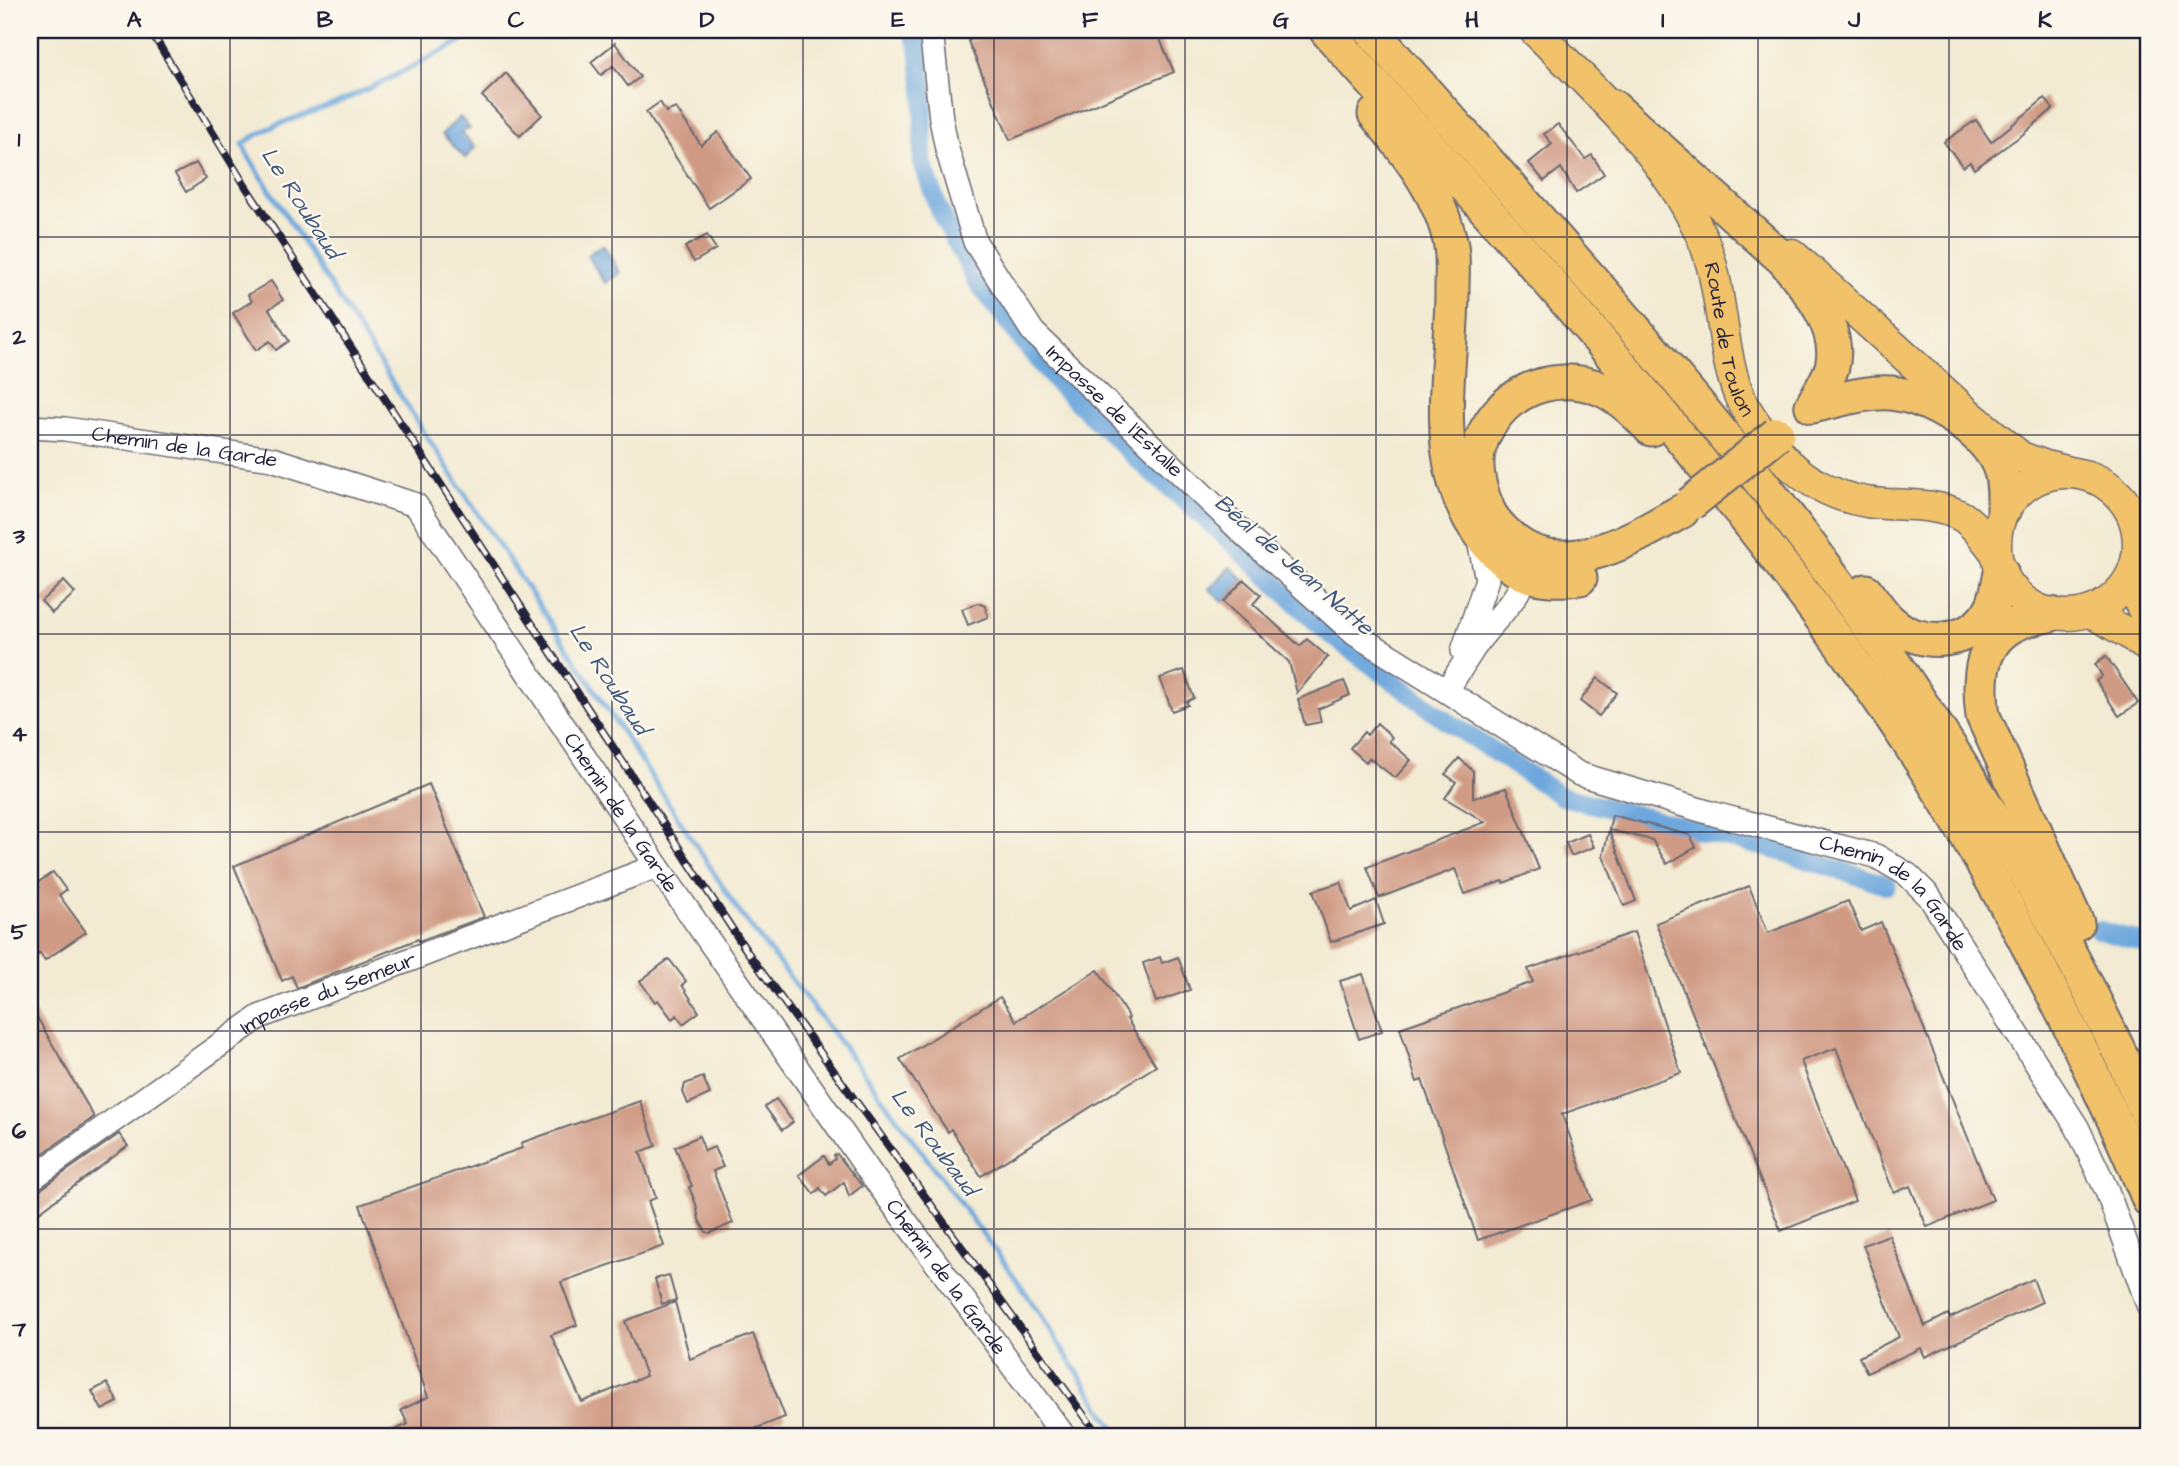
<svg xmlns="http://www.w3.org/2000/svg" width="2179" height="1466" viewBox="0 0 2179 1466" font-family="'Architects Daughter',sans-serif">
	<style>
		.water { fill: #6da7dd; stroke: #48648c; stroke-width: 2 }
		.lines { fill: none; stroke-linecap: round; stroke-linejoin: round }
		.stream { stroke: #6da7dd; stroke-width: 5 }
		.canal { stroke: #6da7dd; stroke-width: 19 }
		.building { fill: #d09b85 }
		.minor-casing { stroke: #6b6870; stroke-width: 26 }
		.major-casing { stroke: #6b6870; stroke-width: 33 }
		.highway-casing { stroke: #6b6870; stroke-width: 37 }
		.minor { stroke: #fff; stroke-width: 23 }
		.major { stroke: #f2c26a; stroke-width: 30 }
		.highway { stroke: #f2c26a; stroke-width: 33 }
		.rail-casing { stroke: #22223b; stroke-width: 8 }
		.rail { stroke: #fbf7ec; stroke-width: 5; stroke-dasharray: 16; stroke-linecap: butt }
		.highway-bridge-casing { stroke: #6b6870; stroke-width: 37; stroke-linecap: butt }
		.highway-bridge { stroke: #f2c26a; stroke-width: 33 }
		.grid { fill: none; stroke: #22223b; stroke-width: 2; stroke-opacity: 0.55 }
		.labels { text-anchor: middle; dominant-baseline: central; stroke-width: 5; stroke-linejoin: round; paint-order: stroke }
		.street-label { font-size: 21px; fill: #22223b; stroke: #fbf7ec }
		.water-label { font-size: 23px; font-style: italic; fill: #40577c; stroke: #fbf7ec }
		.neatline { fill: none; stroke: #22223b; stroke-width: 2.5 }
		.grid-label { font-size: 23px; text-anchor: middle; font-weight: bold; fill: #22223b }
	</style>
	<rect width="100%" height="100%" fill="#fbf7ec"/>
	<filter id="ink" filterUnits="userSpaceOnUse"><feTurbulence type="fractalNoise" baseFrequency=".0143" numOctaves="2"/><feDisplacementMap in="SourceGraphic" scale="14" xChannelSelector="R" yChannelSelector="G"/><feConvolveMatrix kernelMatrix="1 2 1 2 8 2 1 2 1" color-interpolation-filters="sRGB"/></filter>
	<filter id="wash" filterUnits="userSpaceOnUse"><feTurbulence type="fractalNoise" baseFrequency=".00686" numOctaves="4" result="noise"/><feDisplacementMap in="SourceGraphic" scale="28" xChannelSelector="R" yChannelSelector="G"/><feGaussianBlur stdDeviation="1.57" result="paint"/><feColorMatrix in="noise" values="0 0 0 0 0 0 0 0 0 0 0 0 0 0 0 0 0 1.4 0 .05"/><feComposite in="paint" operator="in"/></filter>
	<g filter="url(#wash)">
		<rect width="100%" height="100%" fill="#f2ead2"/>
		<g class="water">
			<path d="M460,117l10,12 -7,2v3l12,14 -10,10 -23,-24z"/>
			<path d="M603,245l17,28 -15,10 -18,-28z"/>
			<path d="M1230,567l14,13 -21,22 -14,-13z"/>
		</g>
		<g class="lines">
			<path class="stream" d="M482,30c-48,26 -95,51 -145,73 -32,13 -66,20 -94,41l4,10 180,283 155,233 158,243 113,146 167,225 99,152"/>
			<g class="canal">
				<path d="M911,30l7,14 6,51 -2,66 17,49 37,70 44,58 37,45 93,88 66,57 111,104 117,87 117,77 218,55 108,34"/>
				<path d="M2098,930l51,14"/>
			</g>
		</g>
		<g id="blocks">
			<g class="building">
				<path d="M975,30h181l18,42 -164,68 -42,-99 10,-4z"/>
				<path d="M615,43l25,34 -12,9 -15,-20 -12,9 -10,-13z"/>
				<path d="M506,73l36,42 -22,21 -38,-40z"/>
				<path d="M2045,98l8,11 -31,26 -48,34 -4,-7 -7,5 -19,-25 32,-22 15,22z"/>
				<path d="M660,102l6,10 10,-4 25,37 17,-13 33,47 -42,29 -63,-96z"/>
				<path d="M1558,124l27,35 7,-4 12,19 -28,19 -15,-25 -17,13 -15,-18 23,-19 -8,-10z"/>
				<path d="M196,163l10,16 -20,13 -11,-18z"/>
				<path d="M707,235l9,14 -22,13 -9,-15z"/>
				<path d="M271,281l12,19 -14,9 20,32 -13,9 -6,-9 -14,9 -23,-37 19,-12 -4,-6z"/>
				<path d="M1244,580l17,15 -8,9 47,42 7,-7 21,18 -31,36 -8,-31 -66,-60z"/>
				<path d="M64,581l11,12 -23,20 -11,-12z"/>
				<path d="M978,603l7,3 3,11 -20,8 -6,-16z"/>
				<path d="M2106,656l32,47 -19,13 -23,-35 6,-5 -7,-12z"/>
				<path d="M1184,670l10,28 -8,4 2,3 -16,6 -12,-33z"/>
				<path d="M1598,678l19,15 -18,23 -19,-15z"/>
				<path d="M1344,681l6,14 -32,14 3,13 -16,3 -7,-26z"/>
				<path d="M1377,723l15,14 -3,4 22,19 -16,18 -26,-20 -3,4 -16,-14 14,-16 3,3z"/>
				<path d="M1459,758l14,13v27l33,-10 33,81 -35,14 -1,-2 -38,13 -10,-25 -76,29 -12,-31 118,-45 -40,-24 11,-16 -11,-8z"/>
				<path d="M429,784l55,133 -65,24 -1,-2 -121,49 -5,-12 -10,5 -48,-115z"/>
				<path d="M1612,815l78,20 6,12 -29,17 -15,-24 -43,-10z"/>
				<path d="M1609,830l27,71 -12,5 -21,-50z"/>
				<path d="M1588,834l6,13 -23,9 -5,-13z"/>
				<path d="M53,872l13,18 -7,5 27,37 -41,28 -5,-7 -10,8v-68l9,-6 -3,-3z"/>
				<path d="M1341,882l10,29 25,-11 8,24 -53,18 -18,-51z"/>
				<path d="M1749,886l19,47 80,-32 13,30 20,-9 112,278 -66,27 -17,-41 -16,7 -58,-145 -35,13 54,140 -74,30 -125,-308z"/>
				<path d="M1634,932l47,141 -119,41 30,86 -114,40 -56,-160 -5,2 -17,-54 133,-46 -5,-13z"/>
				<path d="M1160,957l2,6 16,-6 12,33 -34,12 -13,-39z"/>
				<path d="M669,959l17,22 -4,4 17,27 -16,12 -6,-9 -5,4 -14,-19 -3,2 -15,-21z"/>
				<path d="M1098,970l31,48 -2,1 29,47 -175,110 -30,-47 -3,3 -48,-73 100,-62 16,24z"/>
				<path d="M1363,974l19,57 -23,8 -19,-58z"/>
				<path d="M30,1005l64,112 -63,45 -1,-3z"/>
				<path d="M703,1077l7,17 -22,10 -5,-12 2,-8z"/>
				<path d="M776,1099l17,23 -11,8 -17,-23z"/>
				<path d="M640,1101l16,45 -16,6 16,46 -8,3 16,45 -103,36 16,43 -26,10 31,67 64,-26 -21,-55 50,-19 15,57 63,-25 32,83 -48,19h-355l26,-12 -7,-14 27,-13 -68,-192 162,-57 -1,-5z"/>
				<path d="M119,1134l9,12 -98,73v-25l8,-3z"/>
				<path d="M699,1136l6,15 9,-4 9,20 -10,4 20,52 -23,10 -4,-1 -7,-12 -3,-16 -7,-17 3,-1 -17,-39z"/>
				<path d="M837,1154l25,32 -13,10 -5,-14 -18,14 -6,-8 -6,6 -15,-19 25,-19 5,8 6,-5 -1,-4z"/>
				<path d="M1889,1235l36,91 23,-12 2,4 83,-39 9,23 -117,55 -4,-9 -54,25 -8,-16 40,-20 -36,-92z"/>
				<path d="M669,1275l7,25 -14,4 -7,-25z"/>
				<path d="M107,1383l11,19 -16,8 -10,-19z"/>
			</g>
		</g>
	</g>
	<g filter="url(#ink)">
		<use href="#blocks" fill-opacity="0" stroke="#6b6870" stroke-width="2"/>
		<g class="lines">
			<defs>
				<g id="minor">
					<path id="s1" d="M931,30l10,89 6,30 28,93 58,90 214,205 108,97 224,140 135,40 162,42 32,19 21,21 148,231 30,64 42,116"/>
					<path id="s2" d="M30,427l35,2 207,30 144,46 241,361 216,311 191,259"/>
					<path d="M1463,651l24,-72 -9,-43"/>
					<path d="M1447,690c11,-17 22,-35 33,-51 17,-23 50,-48 45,-79"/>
					<path id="s3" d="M30,1180l229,-163 398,-151"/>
				</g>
				<g id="major">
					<path id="s4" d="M1534,30c62,61 130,124 167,205 23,50 18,110 38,160 9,21 25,40 39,57 27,32 65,50 107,52 25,1 55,0 78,13 13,9 23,23 32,35"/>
					<path d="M1792,254l179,162 50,41 25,9 28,7"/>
					<circle cx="2067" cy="544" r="71"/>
					<path d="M2131,577l11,31 7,12"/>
					<path d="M2090,612l39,22 20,14"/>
				</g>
				<g id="highway">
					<path d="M1326,30c197,221 398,441 565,686 68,100 126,205 180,313 27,57 55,113 78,171"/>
					<path d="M1371,30c142,162 290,321 421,492 141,185 264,383 357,595"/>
					<path d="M1612,106l172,154c23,27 58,68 48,107 -4,13 -13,26 -20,39"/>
					<path d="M1375,114c30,36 63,77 74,123 5,16 3,36 3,53 0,84 -26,181 34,252 30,35 48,40 94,36"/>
					<path d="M1812,406c25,-5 54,-15 79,-13 38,4 93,37 108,73 6,14 5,29 5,43"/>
					<path d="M1651,429c-14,-15 -31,-32 -50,-40 -50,-21 -107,6 -122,59 -6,20 1,43 9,62 5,11 14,20 23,28 51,45 123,0 171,-27"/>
					<path d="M1866,591c8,10 15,22 24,30 31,29 84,24 103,-16 4,-10 6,-22 8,-33"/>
					<path d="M2052,614c-11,3 -22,4 -32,8 -41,17 -42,56 -37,94l94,207"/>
				</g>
			</defs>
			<use href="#minor" class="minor-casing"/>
			<use href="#major" class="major-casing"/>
			<use href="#highway" class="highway-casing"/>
			<use href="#minor" class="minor"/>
			<use href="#major" class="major"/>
			<use href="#highway" class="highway"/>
			<defs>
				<path id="rail" d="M150,30l96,157 500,763 353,486"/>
			</defs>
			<use href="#rail" class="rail-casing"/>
			<use href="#rail" class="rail"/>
			<defs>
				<path id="highway-bridge" d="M1690,504l87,-70"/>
			</defs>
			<use href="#highway-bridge" class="highway-bridge-casing"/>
			<use href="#highway-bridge" class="highway-bridge"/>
		</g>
	</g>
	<path class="grid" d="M230,30v1406M421,30v1406M612,30v1406M803,30v1406M994,30v1406M1185,30v1406M1376,30v1406M1567,30v1406M1758,30v1406M1949,30v1406M30,237h2119M30,435h2119M30,634h2119M30,832h2119M30,1031h2119M30,1229h2119"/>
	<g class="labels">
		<g class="street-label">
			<text stroke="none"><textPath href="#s4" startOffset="374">Route de Toulon</textPath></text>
			<text stroke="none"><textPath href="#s1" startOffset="438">Impasse de l'Estalle</textPath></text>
			<text stroke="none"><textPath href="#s2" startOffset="156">Chemin de la Garde</textPath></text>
			<text stroke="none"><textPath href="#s2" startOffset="765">Chemin de la Garde</textPath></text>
			<text stroke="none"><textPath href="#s1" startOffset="1374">Chemin de la Garde</textPath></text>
			<text stroke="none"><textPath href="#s3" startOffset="354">Impasse du Semeur</textPath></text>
			<text stroke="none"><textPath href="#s2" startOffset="1332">Chemin de la Garde</textPath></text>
		</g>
		<g class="water-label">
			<text transform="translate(301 203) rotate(57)">Le Roubaud</text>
			<text transform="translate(1294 565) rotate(41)">Béal de Jean Natte</text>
			<text transform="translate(609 679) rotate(57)">Le Roubaud</text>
			<text transform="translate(934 1142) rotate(53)">Le Roubaud</text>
		</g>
	</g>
	<rect width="2179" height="1466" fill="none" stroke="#fbf7ec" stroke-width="77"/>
	<rect x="38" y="38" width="2102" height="1390" class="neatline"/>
	<g class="grid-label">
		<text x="134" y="27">A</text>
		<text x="325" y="27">B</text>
		<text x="516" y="27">C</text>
		<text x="707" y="27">D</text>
		<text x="898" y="27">E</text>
		<text x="1090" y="27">F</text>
		<text x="1281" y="27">G</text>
		<text x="1472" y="27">H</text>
		<text x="1663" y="27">I</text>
		<text x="1854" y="27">J</text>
		<text x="2045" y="27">K</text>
		<text x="19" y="146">1</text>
		<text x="19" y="344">2</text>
		<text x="19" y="543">3</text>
		<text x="19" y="741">4</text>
		<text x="19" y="939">5</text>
		<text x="19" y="1138">6</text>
		<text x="19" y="1336">7</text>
	</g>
</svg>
